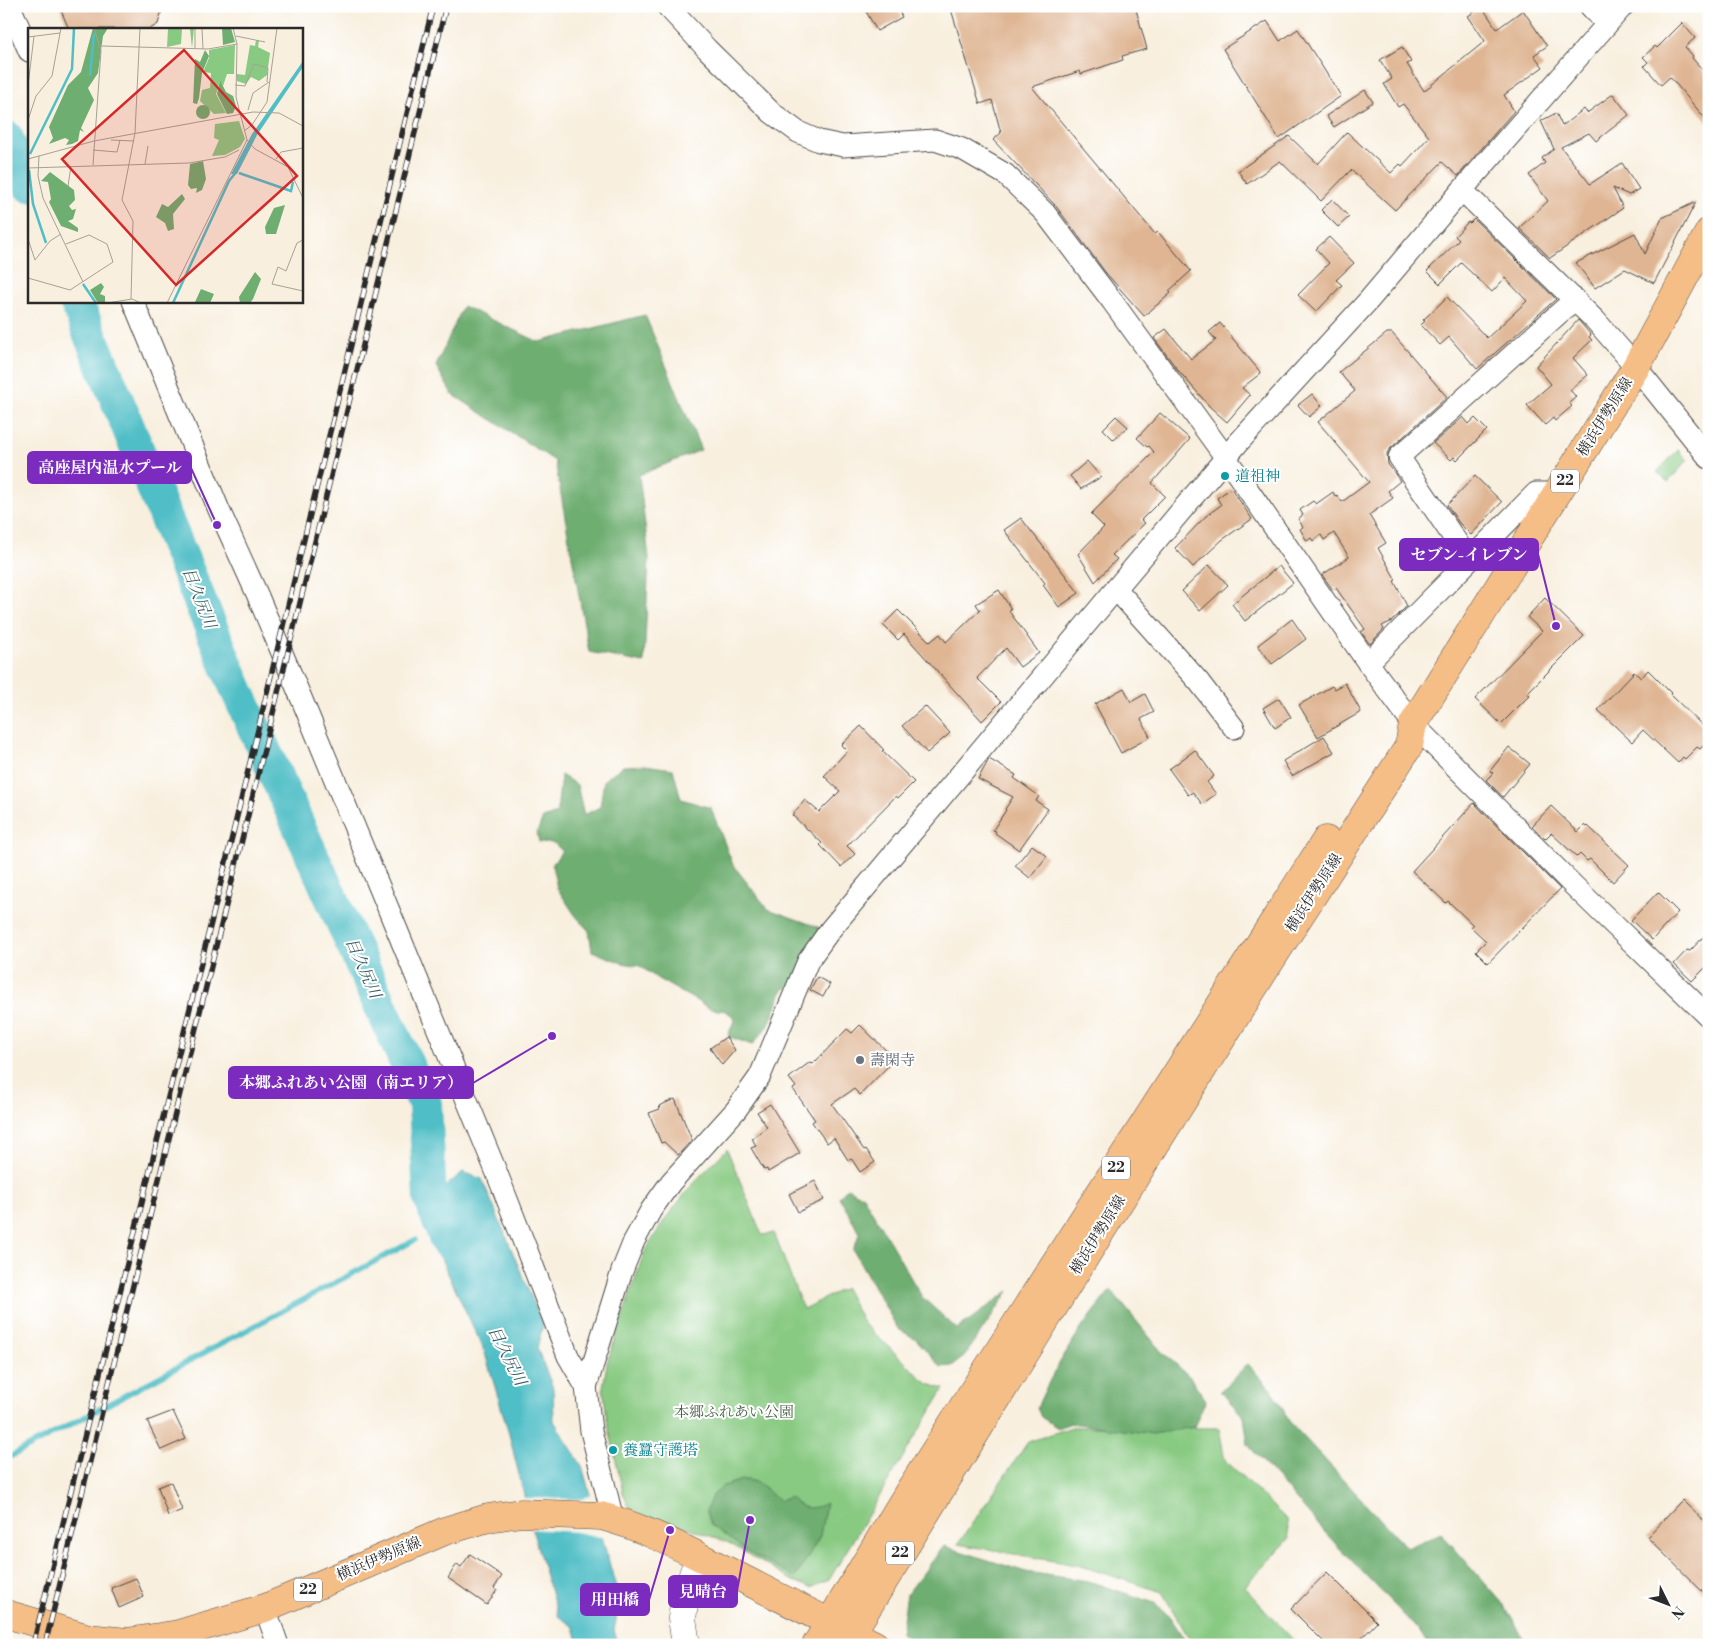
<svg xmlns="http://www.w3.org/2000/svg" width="1715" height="1651" viewBox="0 0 1715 1651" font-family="'Libre Bodoni','Noto Serif JP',serif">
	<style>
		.green { fill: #89ca83; stroke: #5a7a57 }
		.forest { fill: #6eae71; stroke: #4c6c4e }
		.water { fill: #50bec6; stroke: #3e7478 }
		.pier { fill: #f8efde }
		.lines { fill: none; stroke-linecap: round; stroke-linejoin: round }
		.stream { stroke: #50bec6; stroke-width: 5.5 }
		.river { stroke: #50bec6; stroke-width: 34 }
		.building { fill: #dfb593 }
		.minor-casing { stroke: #4a4846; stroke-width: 23 }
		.tertiary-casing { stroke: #4a4846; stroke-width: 29 }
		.primary-casing { stroke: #4a4846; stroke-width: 29 }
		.minor { stroke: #fff; stroke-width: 21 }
		.tertiary { stroke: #fff; stroke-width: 28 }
		.primary { stroke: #f6be87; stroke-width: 28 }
		.rail-casing { stroke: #2b2b2b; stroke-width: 5.5 }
		.rail { stroke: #fff; stroke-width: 4; stroke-dasharray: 11; stroke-linecap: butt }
		.culture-dot { fill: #0f9aa8; stroke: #fff; stroke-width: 2 }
		.worship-dot { fill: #6b7280; stroke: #fff; stroke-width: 2 }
		.labels { text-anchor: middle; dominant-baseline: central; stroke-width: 4; stroke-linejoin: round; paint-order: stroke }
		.shield { fill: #fff; stroke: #6b6b6b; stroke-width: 1 }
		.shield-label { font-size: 14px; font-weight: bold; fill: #2b2b2b }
		.street-label { font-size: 15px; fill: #2b2b2b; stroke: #fff }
		.culture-label { font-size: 15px; fill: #0d838f; stroke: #fff; text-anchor: start }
		.worship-label { font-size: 15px; fill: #5b616d; stroke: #fff; text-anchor: start }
		.park-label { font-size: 15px; fill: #4c634a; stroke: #fff }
		.water-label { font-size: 16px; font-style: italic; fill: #385e61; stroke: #fff }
		.inset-river { fill: none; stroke: #50bec6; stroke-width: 2.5 }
		.inset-road { fill: none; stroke: #a6a196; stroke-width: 1 }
		.view { fill: #d62828; fill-opacity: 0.15; stroke: #d62828; stroke-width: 2.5 }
		.inset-edge { fill: none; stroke: #2b2b2b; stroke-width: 2.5 }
		.leader { fill: none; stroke: #7b2cbf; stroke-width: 2 }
		.callout-dot { fill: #7b2cbf; stroke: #fff; stroke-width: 2 }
		.callout { fill: #7b2cbf; stroke: #7b2cbf; stroke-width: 2 }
		.callout-label { font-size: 16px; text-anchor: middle; font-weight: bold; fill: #fff }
	</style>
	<rect width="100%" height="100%" fill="#fff"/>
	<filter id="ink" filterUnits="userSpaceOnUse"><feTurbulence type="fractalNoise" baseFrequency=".02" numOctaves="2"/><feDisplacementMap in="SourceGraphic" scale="10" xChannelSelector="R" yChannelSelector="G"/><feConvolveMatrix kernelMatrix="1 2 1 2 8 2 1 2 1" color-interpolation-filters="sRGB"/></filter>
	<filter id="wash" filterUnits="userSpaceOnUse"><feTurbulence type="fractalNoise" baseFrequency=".0096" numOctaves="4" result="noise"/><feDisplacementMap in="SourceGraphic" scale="20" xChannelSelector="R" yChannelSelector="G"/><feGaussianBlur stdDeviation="1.12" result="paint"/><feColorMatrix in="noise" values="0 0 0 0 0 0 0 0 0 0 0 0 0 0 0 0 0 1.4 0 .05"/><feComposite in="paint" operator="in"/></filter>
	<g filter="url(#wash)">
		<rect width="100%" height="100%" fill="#f8efde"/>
		<g class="green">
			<path d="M1678,450l10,10 -20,22 -11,-10z"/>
			<path d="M727,1149l35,86 12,-2 29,76 42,-21 18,35 65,61 16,5 -115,191 -18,8 -18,-7 -64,-38 -46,-17h-17l-26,-11 -12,-10 -5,-12 -16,-74 -4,-32 4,-24 37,-110 21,-34 31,-39z"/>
			<path d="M1072,1427l147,1 6,32 62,60 2,19 -45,48 54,58h-105l-31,-53 -81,-26 -123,-22 70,-102z"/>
		</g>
		<g class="forest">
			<path d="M463,306l76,36 106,-27 56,135 -62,25 10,83 -5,105 -55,-11 -34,-191 -103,-67 -16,-28z"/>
			<path d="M645,765l28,4 8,30 30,9 22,57 35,44 50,18 3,17 -21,40 -17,5 -14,36 -17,20 -24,-9 7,-18 -9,-7 -15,-2 -53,-30 -18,-13 -18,-3 -30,-12 -3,-20 -14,-16 -18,-27 -5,-23 10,-14 -8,-8 -15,-1 -2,-10 6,-14 14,-5 4,-38 16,10 7,30 16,-8 4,-27 19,-14z"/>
			<path d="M847,1188l16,8 59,101 35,32 52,-38 -45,66 -12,9 -11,1 -25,-28 -18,-10 -45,-79 7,-17 -21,-36z"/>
			<path d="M1111,1290l50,61 28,25 17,24 -12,27 -41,7 -82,-11 -13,5 -17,-11 -4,-9c16,-39 46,-86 74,-118z"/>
			<path d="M1248,1364l27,30 14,27 118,127 34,-15 63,72 23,40h-99l-8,-13 -90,-94 -82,-93 -4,-28 -24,-26z"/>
			<path d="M742,1480c17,-1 25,10 37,21l12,-4c9,13 22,13 35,6l-6,33 -25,42 -49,-27 -35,-26 -5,-14 6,-15 11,-10z"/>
			<path d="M944,1546l82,26 62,9 67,22 15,14 18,28h-273l-14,-12 6,-39z"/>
		</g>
		<path class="water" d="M463,1172l19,7 61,146 -6,23 16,40 1,33 28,45 38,135 -6,29 4,15h-39l-5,-18 -16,-11 -24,-80 -25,-102 -25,-84 -63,-134 9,-17z"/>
		<path class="pier" d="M592,1494l13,44 -29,-6 -46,-3 -8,-31 61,1z"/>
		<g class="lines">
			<path class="stream" d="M6,1459l409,-219"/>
			<g class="river">
				<path d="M6,137l23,48"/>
				<path d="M76,301l160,387 189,416 5,95 17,43"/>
			</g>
		</g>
		<g id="blocks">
			<g class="building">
				<path d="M59,6h104l-5,18 -8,5h-81z"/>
				<path d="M863,6h33l6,11 -25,14z"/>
				<path d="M950,6h185l12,43 -25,7 1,4 -42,14 -1,-3 -48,16 123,147 3,-2 33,39 -22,20 2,2 -27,23 -38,-43 -51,-68 -62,-65 8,-7 -9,-33 -12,4z"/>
				<path d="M1482,7l15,22 26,-19 24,36 -13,9 9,12 -39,28 10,16 -56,65 -16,-14 -47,48 -44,-40 -30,31 -41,-40 -33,23 -9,-13 51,-35 29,28 29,-32 44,41 9,-9 2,2 27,-29 -26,-33 -5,3 -14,-23 8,-5 -12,-19 22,-13 9,15 -4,2 17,27 61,-50 -17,-25z"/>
				<path d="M1267,21l13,20 18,-12 43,67 -62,43 -56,-90z"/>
				<path d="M1682,23l13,15 -10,9 8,9 -1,2 17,19v46l-39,-46 -9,8 -17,-19 4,-4 -5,-5 12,-11 2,2z"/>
				<path d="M1365,90l8,12 -39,25 -8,-11z"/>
				<path d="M1613,94l16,21 -33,26 -7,-8 -28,14 29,37 32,-21 17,26 -10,6 -16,-7 10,20 -73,50 -31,-30 29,-27 -19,-26 16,-12 -3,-5 12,-9 -13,-28 15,-8 6,13 22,-17 3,4z"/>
				<path d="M1332,199l17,18 -11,10 -17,-17z"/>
				<path d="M1696,202l-42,81 -29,-14 -30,19 -19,-25 59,-30 10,21 17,-36z"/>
				<path d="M1474,219l82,80 -79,70 -28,-32 -9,8 -19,-20 4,-4 -2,-1 24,-23 40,41 40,-37 -22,-23 -13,14 -31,-29 -21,21 -13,-13 32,-31 -4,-4 13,-14 2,1z"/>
				<path d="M1329,237l25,26 -18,17 6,5 -26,27 -18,-17 31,-32 -13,-14z"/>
				<path d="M1578,320l13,15 -2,2 3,3 -19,18 15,17 -18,15 6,7 -7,6 3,3 -17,15 -2,-3 -8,7 -18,-20 24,-21 -15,-18z"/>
				<path d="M1220,323l41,50 -19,15 8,7 -23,27 -17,-15 -33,-38 -23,-31 12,-9 25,30 25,-19 -7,-8z"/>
				<path d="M1387,333h5l55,64 -56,51 -4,5 1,11 12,17 -12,10 5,7 -24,17 17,28 -8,5 18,32 -2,1 13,25 -15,15 -10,5 2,3 -14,15 -9,-12 4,-3 -29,-41 -3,2 -11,-15 27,-18 -15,-24 -10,7 -3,-5 -8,6 -2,-3 -4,3 -7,-12 3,-2 -5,-8 5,-4 -3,-5 13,-9 3,3 17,-12 2,4 2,-1 5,7 27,-20 -51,-60 37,-31 -16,-19z"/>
				<path d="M1312,394l10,12 -13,11 -11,-12z"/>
				<path d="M1160,413l30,26 -38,44 13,13 -24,24 4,3 -33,32 5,4 -22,23 -17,-28 26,-27 -13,-13 63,-62 -5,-6 -2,1 -10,-9z"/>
				<path d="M1116,416l12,11 -14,13 -11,-11z"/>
				<path d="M1463,417l6,7 6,-6 12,12 -30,30 -3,-3 -3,3 -18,-17z"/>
				<path d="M1087,461l14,16 -20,12 -11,-13z"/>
				<path d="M1475,476l27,26 -31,33 -12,-12 -12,-18z"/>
				<path d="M1231,488l21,31 -30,21 -29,27 -18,-19 31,-32 15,-11 -4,-7z"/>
				<path d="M1021,518l58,75 -20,14 -16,-22 2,-2 -41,-53z"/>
				<path d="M1209,565l19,20 -28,26 -18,-20z"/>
				<path d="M1279,566l14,17 -48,38 -13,-17z"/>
				<path d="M999,590l12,19 -2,2 30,42 -19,14 -14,-19 -29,30 24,24 -19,19 -78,-87 -6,6 -15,-15 15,-15 32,32 10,-8 6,8 34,-32 -4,-6z"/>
				<path d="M1545,598l39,38 -57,57 3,2 -29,29 -26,-25 67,-68 -15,-14z"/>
				<path d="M1292,619l14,20 -34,25 -14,-19z"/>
				<path d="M1648,670l23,23 -1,1 36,35 -1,2 4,4v5l-9,9 -3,-2 -12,12 -2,-2 -5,6 -35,-33 -11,12 -34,-32 36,-38 7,6z"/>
				<path d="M1345,683l16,29 -43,25 -19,-32 33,-19 2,3z"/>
				<path d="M1124,688l7,14 14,-8 9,18 -13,7 9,18 -29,16 -26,-49z"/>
				<path d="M1279,698l12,19 -16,11 -12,-20z"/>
				<path d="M925,706l25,27 -23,20 -25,-27z"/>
				<path d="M861,726l23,24 -2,1 32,31 -16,16 -2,-2 -49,50 8,8 -14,13 -21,-22 2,-2 -30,-28 13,-15 14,12 21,-21 -16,-15 23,-25 -6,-6z"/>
				<path d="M1324,736l10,16 -42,24 -9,-15z"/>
				<path d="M1509,747l21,17 -27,33 -17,-17 7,-7 -3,-2z"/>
				<path d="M1195,750l19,26 -7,6 9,12 -14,10 -9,-12 -5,3 -19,-26z"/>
				<path d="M989,759l27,16 -2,3 25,18 -3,5 12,8 -29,41 -24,-17 1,-2 -3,-1 13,-20 -1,-1 8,-12 -35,-18z"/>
				<path d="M1474,803l86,86 -72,74 -12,-12 10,-10 -15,-14 2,-2 -25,-24 -2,2 -34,-32z"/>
				<path d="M1551,806l27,26 7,-7 2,2 1,-1 41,39 -16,17 -23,-23 -3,2 -7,-7 -3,3 -26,-24 -6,6 -13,-13z"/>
				<path d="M1032,845l15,11 -17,22 -15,-12z"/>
				<path d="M1658,892l20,20 -26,28 -21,-20z"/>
				<path d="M1709,931v33l-17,17 -18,-17 13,-14 3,1z"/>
				<path d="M817,977l13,7 -7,13 -13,-7z"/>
				<path d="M860,1025l35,34 -35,36 -6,-6 -22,15 32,46 2,-1 9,13 -15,10 -9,-14 -3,2 -14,-22 -7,5 -15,-21 3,-2 -22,-31 3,-2 -7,-9 21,-16 3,2 34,-35 5,4z"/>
				<path d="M726,1037l9,13 -13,15 -12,-17z"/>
				<path d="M675,1099l17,41 -14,15 -14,-13 -3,1 -12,-30 11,-4 -1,-3z"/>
				<path d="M770,1104l30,49 -32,19 -1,-3 -3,1 -13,-22 5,-2 -4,-8 15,-11 -10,-15z"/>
				<path d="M815,1181l9,19 -26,12 -9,-18z"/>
				<path d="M173,1411l13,28 -25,11 -14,-29z"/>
				<path d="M171,1482l11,28 -14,6 -10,-29z"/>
				<path d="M1682,1500l27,26v72l-62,-61z"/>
				<path d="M470,1554l32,22 -8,12 3,2 -10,15 -39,-27 9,-14 4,3z"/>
				<path d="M1327,1572l50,50 -22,23h-28l-36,-36z"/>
				<path d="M136,1578l8,19 -25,11 -8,-20z"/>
			</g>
		</g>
	</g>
	<g filter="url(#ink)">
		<use href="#blocks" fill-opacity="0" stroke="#4a4846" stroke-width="1"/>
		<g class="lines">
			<defs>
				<g id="minor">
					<path d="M10,6l19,45"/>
					<path d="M667,6l40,43 65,64 26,19 21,9 24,5 92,-6 27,9 43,25 40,39 67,88 114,157 142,205 45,61 160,161 136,132"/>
					<path d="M1590,6l17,18"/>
					<path d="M1462,190l133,130 41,47 73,91"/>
					<path d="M133,301l86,209 38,84 45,106 93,225 101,246 72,185 18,31 5,44 22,88"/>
					<path d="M1469,560l-70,-103 176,-158"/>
					<path d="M1116,589l83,93 35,46"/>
					<path d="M1368,663l168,-170h22"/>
					<path d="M586,1387l36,-116 12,-30 17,-31 20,-28 65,-72 24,-34 48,-115 22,-31 408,-487 131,-143 93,-110 161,-184"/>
					<path d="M265,1608l13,37"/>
				</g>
				<path id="tertiary" d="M686,1645l-4,-27 3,-19 14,-42"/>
				<g id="primary">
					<path d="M6,1614l82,24 39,4 52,-8 86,-26 180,-77 43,-13 33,-5 80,3c43,11 83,33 123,53 50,26 101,51 151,76"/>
					<path d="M816,1645l95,-157 415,-648"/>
					<path d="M844,1645l244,-393 176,-281 145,-225 4,-22 223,-357 73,-135"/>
				</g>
			</defs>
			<use href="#minor" class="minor-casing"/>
			<use href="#tertiary" class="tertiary-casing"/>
			<use href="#primary" class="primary-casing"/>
			<use href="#minor" class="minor"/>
			<use href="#tertiary" class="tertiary"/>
			<use href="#primary" class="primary"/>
			<defs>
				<g id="rail">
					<path d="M33,1645l191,-775 209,-864"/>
					<path d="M45,1645l401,-1639"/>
				</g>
			</defs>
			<use href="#rail" class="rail-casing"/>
			<use href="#rail" class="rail"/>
		</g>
	</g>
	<g class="culture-dot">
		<circle cx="1225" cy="476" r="5"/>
		<circle cx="613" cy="1450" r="5"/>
	</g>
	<circle class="worship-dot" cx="860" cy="1060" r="5"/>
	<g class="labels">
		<g class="shield">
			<rect x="1551" y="469.5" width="28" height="23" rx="4"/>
			<rect x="1102" y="1156.5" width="28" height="23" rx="4"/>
			<rect x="886" y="1541.5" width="28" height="23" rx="4"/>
			<rect x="294" y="1578.5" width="28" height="23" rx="4"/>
		</g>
		<g class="shield-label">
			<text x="1565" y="481">22</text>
			<text x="1116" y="1168">22</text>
			<text x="900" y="1553">22</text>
			<text x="308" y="1590">22</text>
		</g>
		<g class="street-label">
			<text transform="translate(1605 417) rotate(-58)">横浜伊勢原線</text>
			<text transform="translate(1314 893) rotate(-57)">横浜伊勢原線</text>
			<text transform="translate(1098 1235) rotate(-58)">横浜伊勢原線</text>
			<text transform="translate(379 1559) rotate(-23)">横浜伊勢原線</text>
		</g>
		<g class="culture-label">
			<text x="1235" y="476">道祖神</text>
			<text x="623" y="1450">養蠶守護塔</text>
		</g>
		<g class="worship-label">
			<text x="870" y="1060">壽閑寺</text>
		</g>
		<g class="park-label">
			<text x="734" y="1412">本郷ふれあい公園</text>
		</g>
		<g class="water-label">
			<text transform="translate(199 598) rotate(68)">目久尻川</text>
			<text transform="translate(363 968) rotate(66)">目久尻川</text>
			<text transform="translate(507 1356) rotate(63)">目久尻川</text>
		</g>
	</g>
	<g transform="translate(28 28)">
		<rect width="275" height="275" fill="#f8efde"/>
		<path d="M166,0l-2,20 -2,-19h-8l-1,15 -14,3 1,-18zM228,12l3,1 -1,6 12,6 -3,22 -8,6 -8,-4 -5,7 -9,-3v-7l8,1 5,-30 5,1zM207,17l-1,29h-7l-4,12 -3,-5 -4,13 10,19 -12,1 -14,-13 2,-11 8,-2 1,-15 -8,-1 6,-14v-8zM211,93l6,18 -5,8 -15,8 -13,1 7,-16 -5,-2 1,-14z" fill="#89ca83"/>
		<path d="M65,0h15l-5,8 -5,37 -10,15 6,12 -13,28 3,4 -4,-2 -2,11 -6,3 -6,1 3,-5 -4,-2 -16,6 4,-6 -4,-11 19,-42 13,-13zM194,0h9l4,14 -12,3zM177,22l4,6 -7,17 -3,25 -2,6 -4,-1 2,-44 5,3zM192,52l6,12 7,4 3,10 -3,7 -6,1 -10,-20zM168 84a7 7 0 1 1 14 0a7 7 0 1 1-14 0ZM175,133l3,18 -4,11 -6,3 1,-5 -6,1 -3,-4 2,-21zM22,144l24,18 1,10 -6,6 3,4 4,-1 -3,10 -5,2 10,7v4l-17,-6 -12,-24 2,-3 -3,-17 -7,-1zM154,166l3,5 -12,15 1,15 -6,2 -3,-8 -9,-6 6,-13 6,3zM257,177l-9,29h-10l-1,-7 9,-19zM227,244l6,7 -8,20 -3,4h-10l-1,-6zM73,255l3,4 -4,7 5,2v7h-7l-8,-13zM173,261l13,5 -4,9 -15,-1z" fill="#6eae71"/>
		<path d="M275,33v6l-46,68 -20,39h-6l21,-40z" fill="#50bec6"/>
		<path class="inset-river" d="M62,48l4,-42M2,126l42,-85 2,-41M1,142l4,34 13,39M211,145l52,18 2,-9M55,256l13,19M145,275l56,-122 8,-10"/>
		<path class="inset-road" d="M167,0v20M174,0l1,21M205,0l4,16 -1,53 11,43 8,9 33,18 15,31M208,8l29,6M0,9l32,-4M74,18l106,3 29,-5M207,57l10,1 9,-22 14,4 -1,14M0,58l6,-50M220,82l5,-17 16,-11M0,92l8,-24 16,-20 9,-48M216,103l8,-6 15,-23 10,-74M83,112l23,1M65,122l24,2 3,-12M11,128l-1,20 5,22 40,84M0,131l66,-18 159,-29 26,1 24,13M248,131l5,-7 22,-4M117,136l3,-18M65,137l8,-114 -7,-23M0,140l161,-5 36,-6 14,-7M40,158l3,-20M0,211l7,21 15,-19 11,-7M275,212l-6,3 -11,28 -8,-4 -6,17 31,7M0,250l42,12 43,-28 -6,-18 -18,-9 -23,9M103,271l2,-78 -11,-21 13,-67 5,-105M79,275l25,-4 9,4M139,275l80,-163"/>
		<path class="view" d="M156,22l113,126 -121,109 -114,-126z"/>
		<rect width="275" height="275" class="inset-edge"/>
	</g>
	<path class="leader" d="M217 525L191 468M1556 626L1538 554M552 1036L473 1083M750 1520L737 1591M670 1530L649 1600"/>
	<g class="callout-dot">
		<circle cx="217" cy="525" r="5"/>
		<circle cx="1556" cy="626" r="5"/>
		<circle cx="552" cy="1036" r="5"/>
		<circle cx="750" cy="1520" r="5"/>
		<circle cx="670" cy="1530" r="5"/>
	</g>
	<g class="callout">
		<rect x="28" y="452" width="163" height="31" rx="5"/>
		<rect x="1400" y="539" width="138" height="31" rx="5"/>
		<rect x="229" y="1067" width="244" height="31" rx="5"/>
		<rect x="669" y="1576" width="68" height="31" rx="5"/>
		<rect x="581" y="1584" width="68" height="31" rx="5"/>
	</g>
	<g class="callout-label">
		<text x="110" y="473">高座屋内温水プール</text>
		<text x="1469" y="560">セブン-イレブン</text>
		<text x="351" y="1088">本郷ふれあい公園（南エリア）</text>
		<text x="703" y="1597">見晴台</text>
		<text x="615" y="1605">用田橋</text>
	</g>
	<rect width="1715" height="1651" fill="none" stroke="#fff" stroke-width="25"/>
	<g transform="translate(1668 1604) rotate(132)" stroke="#ffffff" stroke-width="4" paint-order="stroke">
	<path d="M0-4L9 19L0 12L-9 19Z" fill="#2b2b2b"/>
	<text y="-8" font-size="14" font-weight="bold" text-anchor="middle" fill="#2b2b2b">N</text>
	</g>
</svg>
